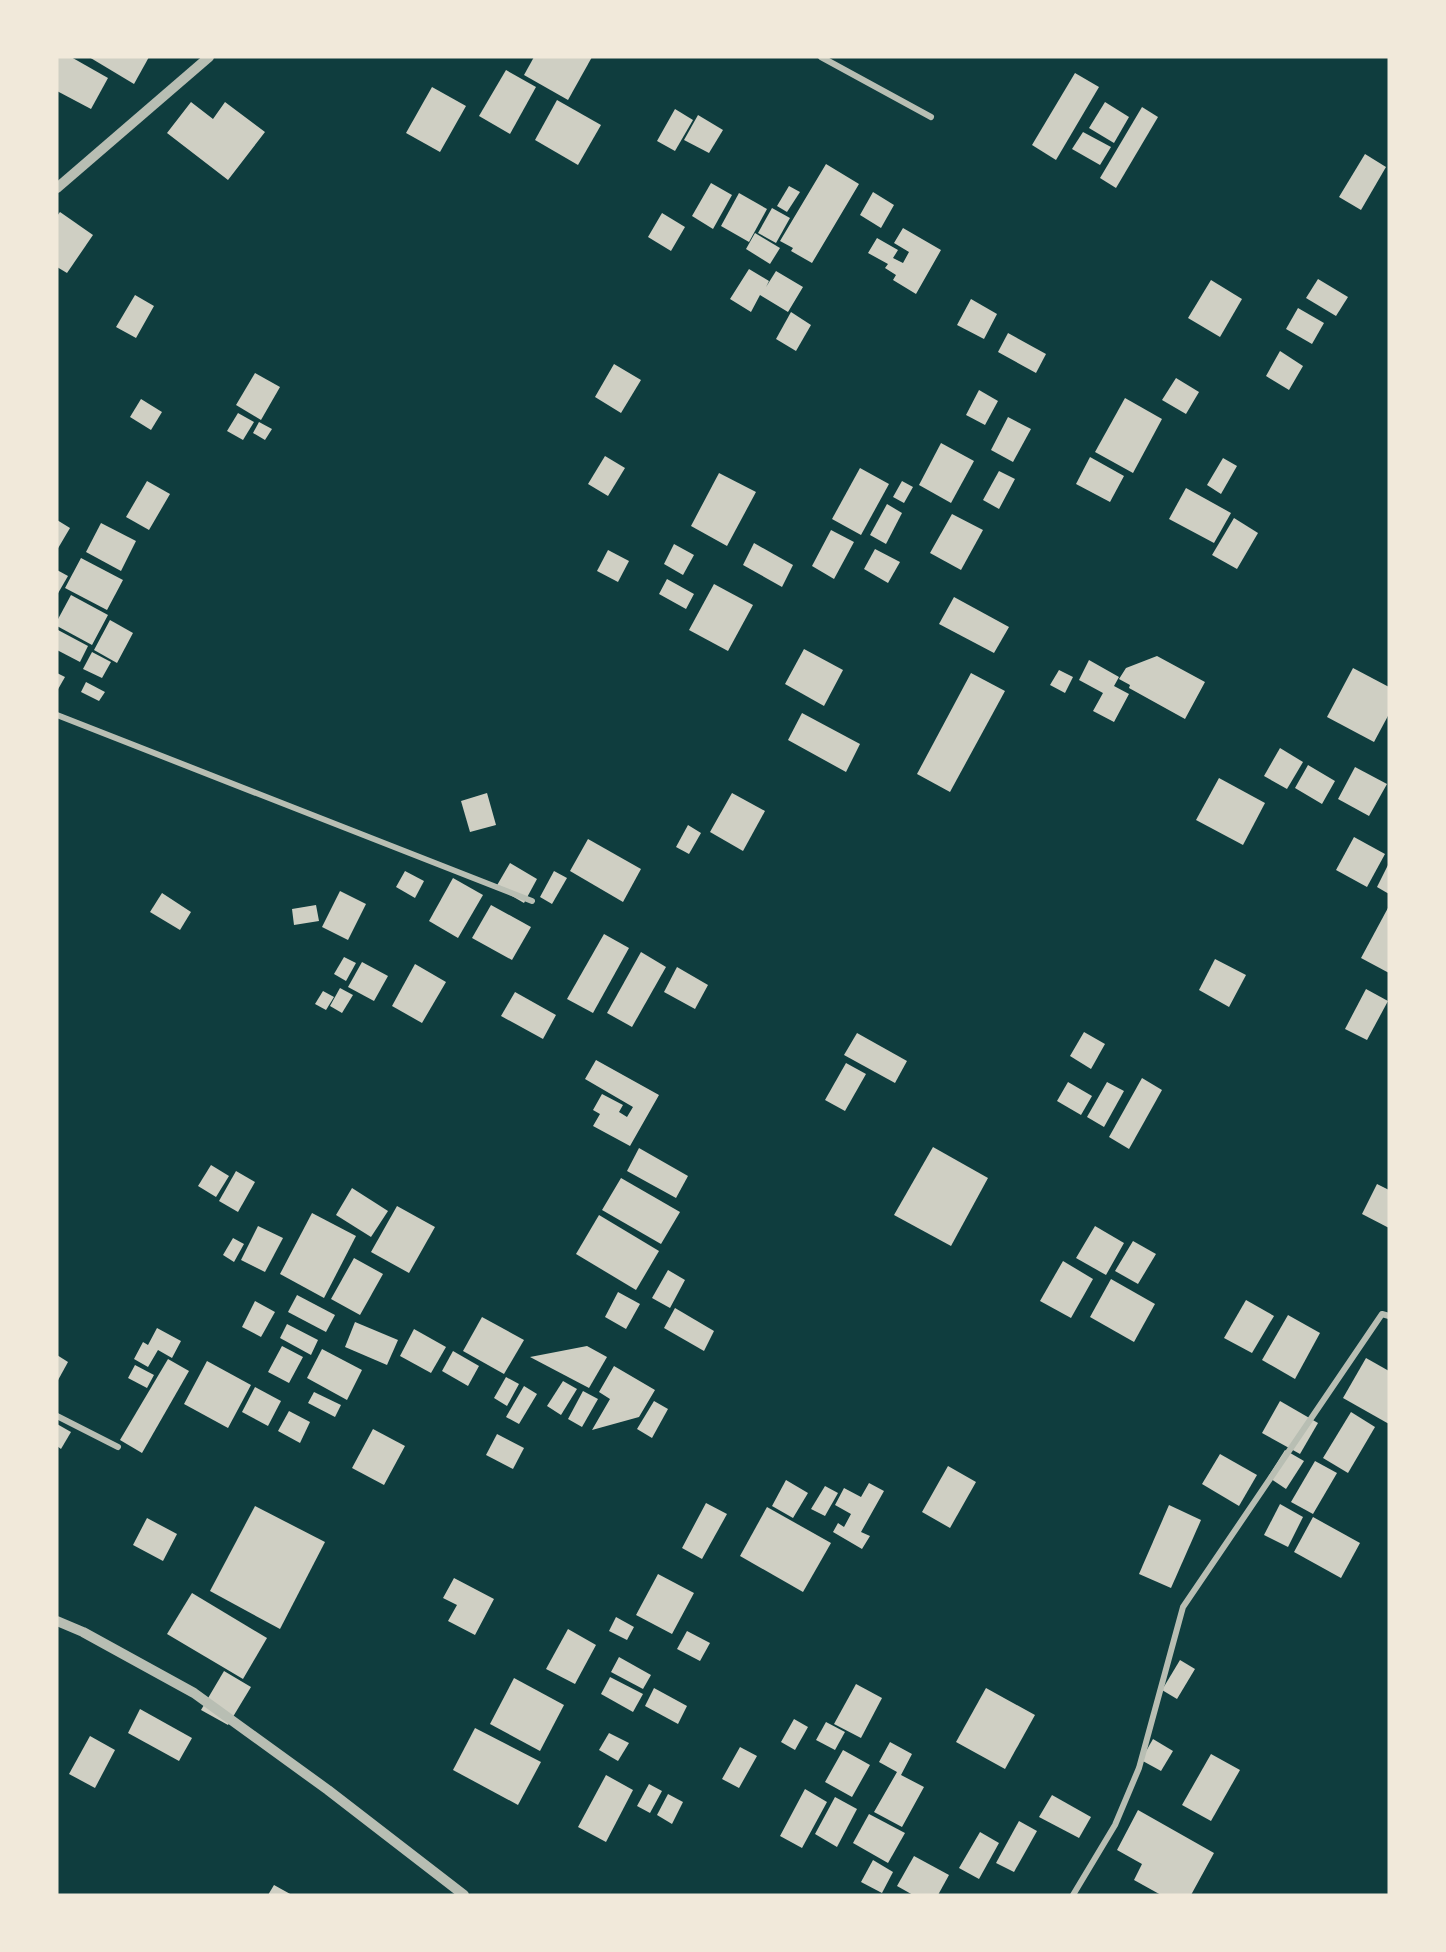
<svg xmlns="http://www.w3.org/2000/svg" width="1446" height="1952" viewBox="0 0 1446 1952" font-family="'Work Sans',sans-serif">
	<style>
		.building { fill: #cfcfc3 }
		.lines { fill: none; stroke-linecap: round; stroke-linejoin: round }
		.minor { stroke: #b8beb3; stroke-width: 6 }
		.tertiary { stroke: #b8beb3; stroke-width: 10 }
	</style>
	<rect width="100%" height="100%" fill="#0f3d3e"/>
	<g class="building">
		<path d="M57,57h14l37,21 -17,31 -34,-18z"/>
		<path d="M89,57h60l-15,27z"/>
		<path d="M534,57h58l-24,43 -44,-25z"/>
		<path d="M506,70l30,17 -26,47 -31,-18z"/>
		<path d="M1075,73l24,14 -43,73 -24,-15z"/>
		<path d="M432,87l34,19 -26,46 -34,-19z"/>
		<path d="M557,100l44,25 -23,40 -43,-25z"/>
		<path d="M191,102l22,17 12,-17 40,30 -37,48 -61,-47z"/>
		<path d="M1105,102l24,15 -15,26 -25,-15z"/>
		<path d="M1142,107l16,10 -42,71 -16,-10z"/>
		<path d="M675,109l18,11 -18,31 -18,-10z"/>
		<path d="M698,115l25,15 -14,23 -25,-13z"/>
		<path d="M1083,132l28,15 -11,18 -28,-16z"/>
		<path d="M1365,154l21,13 -25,43 -22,-13z"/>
		<path d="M826,164l33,20 -47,79 -21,-12 2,-3 -13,-7z"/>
		<path d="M711,183l21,12 -19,34 -21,-13z"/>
		<path d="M789,186l11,6 -13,20 -10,-6z"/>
		<path d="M873,192l21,13 -13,23 -21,-13z"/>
		<path d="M739,193l28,16 -18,33 -28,-16z"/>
		<path d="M772,208l18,10 -14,25 -18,-10z"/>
		<path d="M60,212l33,23 -26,38 -10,-6v-51z"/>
		<path d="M662,213l23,14 -14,24 -23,-14z"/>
		<path d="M903,228l38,22 -25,44 -23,-14 3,-5 -11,-7 3,-4 -20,-11 9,-15 21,12 -5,8 10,5 6,-11 -15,-9z"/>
		<path d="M755,233l25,15 -10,16 -24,-15z"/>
		<path d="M749,269l20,12 -3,6 10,-16 27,16 -15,25 -28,-17 -9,17 -21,-13z"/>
		<path d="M1318,279l30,18 -12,19 -30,-18z"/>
		<path d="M1211,280l31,19 -22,38 -32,-19z"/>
		<path d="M135,295l19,11 -18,32 -20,-11z"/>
		<path d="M971,299l26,15 -13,25 -27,-14z"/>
		<path d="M1298,308l26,15 -12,21 -26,-15z"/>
		<path d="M791,312l20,13 -15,26 -20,-12z"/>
		<path d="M1008,333l38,21 -10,19 -38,-21z"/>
		<path d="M1280,351l23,15 -14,24 -23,-14z"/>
		<path d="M614,364l27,16 -20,33 -26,-16z"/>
		<path d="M255,373l25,14 -19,33 -25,-15z"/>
		<path d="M1176,378l23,14 -13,22 -24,-14z"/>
		<path d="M979,390l19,11 -13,24 -19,-10z"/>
		<path d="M1125,398l37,21 -29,54 -38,-21z"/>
		<path d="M141,399l21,13 -11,18 -21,-13z"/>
		<path d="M238,413l16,9 -11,18 -16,-9z"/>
		<path d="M1008,417l23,12 -18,33 -22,-12z"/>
		<path d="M259,422l13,7 -7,11 -12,-7z"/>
		<path d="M941,443l33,18 -23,42 -32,-18z"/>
		<path d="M605,456l20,12 -17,28 -20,-12z"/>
		<path d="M1090,457l34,19 -14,26 -34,-18z"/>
		<path d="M1223,458l14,8 -16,28 -14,-9z"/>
		<path d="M860,468l29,16 -28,51 -29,-16z"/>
		<path d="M999,471l16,8 -16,30 -16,-9z"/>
		<path d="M719,473l37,19 -29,54 -36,-20z"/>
		<path d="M147,481l23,13 -21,36 -23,-13z"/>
		<path d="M902,481l11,6 -9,16 -11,-6z"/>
		<path d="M1186,488l45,25 -17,30 -45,-24z"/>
		<path d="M887,504l15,9 -16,31 -16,-9z"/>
		<path d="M952,514l31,16 -22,40 -31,-17z"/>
		<path d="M1234,518l24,15 -21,36 -25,-14z"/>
		<path d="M57,520l13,8 -13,22z"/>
		<path d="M101,523l35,18 -15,30 -35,-19z"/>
		<path d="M831,530l23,12 -20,37 -22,-13z"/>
		<path d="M754,543l39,22 -11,22 -39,-22z"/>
		<path d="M674,544l20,11 -11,20 -19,-11z"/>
		<path d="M875,549l25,13 -12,21 -24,-14z"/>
		<path d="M608,550l21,11 -11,21 -21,-11z"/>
		<path d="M81,558l42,22 -16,30 -42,-22z"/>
		<path d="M57,570l11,6 -11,19z"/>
		<path d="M667,579l27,15 -8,15 -27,-15z"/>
		<path d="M714,584l39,21 -25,46 -39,-21z"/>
		<path d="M71,595l37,20 -16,30 -35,-19v-5z"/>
		<path d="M954,597l55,30 -15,26 -55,-29z"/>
		<path d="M110,620l23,13 -16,30 -23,-13z"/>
		<path d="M58,630l30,16 -8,16 -23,-12z"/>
		<path d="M804,649l39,21 -19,36 -39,-22z"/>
		<path d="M92,652l19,10 -9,16 -19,-9z"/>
		<path d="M1157,656l48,26 -20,37 -56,-31 1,-3 -11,-6 7,-11z"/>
		<path d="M1089,660l30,17 -5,9 15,8 -15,28 -21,-11 10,-18 -24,-13z"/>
		<path d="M1353,668l36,19v27l-15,28 -47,-25z"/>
		<path d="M1059,670l14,7 -8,16 -15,-8z"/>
		<path d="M57,673l8,4 -8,14z"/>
		<path d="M971,673l34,18 -55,101 -33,-18z"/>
		<path d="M86,682l19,10 -6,9 -18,-9z"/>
		<path d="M802,713l58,31 -14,28 -58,-32z"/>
		<path d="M1280,748l23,14 -16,27 -23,-13z"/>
		<path d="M1308,765l27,16 -13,23 -27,-16z"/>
		<path d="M1355,767l32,17 -18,32 -31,-17z"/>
		<path d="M1219,778l46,25 -22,42 -47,-25z"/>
		<path d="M487,793l9,32 -26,7 -9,-31z"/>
		<path d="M732,793l33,18 -22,40 -33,-19z"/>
		<path d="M688,825l13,8 -12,21 -13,-7z"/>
		<path d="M1354,837l31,17 -18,33 -31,-17z"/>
		<path d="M588,839l53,30 -18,33 -53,-31z"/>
		<path d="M510,863l27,16 -13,24 -28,-16z"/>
		<path d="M1389,863v31l-12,-7z"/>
		<path d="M405,871l19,10 -9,17 -19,-11z"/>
		<path d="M554,871l13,7 -15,26 -12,-7z"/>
		<path d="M453,878l30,17 -25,43 -29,-17z"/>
		<path d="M340,891l26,13 -18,36 -26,-13z"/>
		<path d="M162,893l29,19 -11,18 -30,-18z"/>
		<path d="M316,905l3,16 -25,4 -2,-16z"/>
		<path d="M491,905l40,22 -19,33 -40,-22z"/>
		<path d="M1389,906v67l-28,-15z"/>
		<path d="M604,934l25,14 -36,65 -26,-14z"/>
		<path d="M641,952l25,15 -34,60 -25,-14z"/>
		<path d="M344,957l12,6 -10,18 -12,-7z"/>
		<path d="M1215,959l31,16 -17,32 -30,-17z"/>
		<path d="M362,962l26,14 -14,25 -26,-14z"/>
		<path d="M415,964l31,18 -24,41 -30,-17z"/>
		<path d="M677,967l31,18 -13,24 -31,-17z"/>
		<path d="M340,988l13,7 -11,18 -12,-7z"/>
		<path d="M1366,989l22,12 -21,39 -22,-11z"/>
		<path d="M323,991l11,6 -8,13 -11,-6z"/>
		<path d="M515,992l41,23 -13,24 -42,-23z"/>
		<path d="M1084,1032l21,12 -14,25 -21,-13z"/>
		<path d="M857,1033l50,28 -12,22 -51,-28z"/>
		<path d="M596,1060l63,35 -29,51 -37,-20 7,-12 -7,-4 9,-16 21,11 -4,7 8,5 6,-10 -48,-28z"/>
		<path d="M846,1063l20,11 -21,37 -20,-11z"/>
		<path d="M1142,1078l20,12 -33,59 -20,-12z"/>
		<path d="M1068,1082l24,14 -11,19 -24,-14z"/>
		<path d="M1107,1082l17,9 -20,36 -17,-10z"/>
		<path d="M933,1147l55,31 -37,68 -57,-31z"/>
		<path d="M639,1148l49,28 -12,22 -49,-27z"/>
		<path d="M211,1165l18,11 -13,21 -18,-11z"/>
		<path d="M236,1171l19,11 -17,30 -19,-11z"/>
		<path d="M621,1178l59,34 -19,32 -59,-34z"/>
		<path d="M1377,1184l12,6v38l-27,-14z"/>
		<path d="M352,1188l36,23 -17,26 -35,-22z"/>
		<path d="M397,1206l38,21 -26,46 -38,-21z"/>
		<path d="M312,1213l44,23 -32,62 -44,-24z"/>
		<path d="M599,1215l60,36 -23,39 -60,-36z"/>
		<path d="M258,1226l25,12 -18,34 -24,-12z"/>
		<path d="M1095,1226l29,17 -18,32 -30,-17z"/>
		<path d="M233,1238l11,6 -10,18 -11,-7z"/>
		<path d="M1133,1241l23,13 -18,30 -23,-13z"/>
		<path d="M354,1258l29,16 -23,41 -29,-16z"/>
		<path d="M1063,1261l30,18 -22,39 -31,-17z"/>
		<path d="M668,1270l17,10 -15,28 -18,-10z"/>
		<path d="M1111,1279l44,25 -21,38 -44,-25z"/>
		<path d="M618,1292l22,12 -14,25 -21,-12z"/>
		<path d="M297,1295l38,20 -9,17 -38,-20z"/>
		<path d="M1246,1300l28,16 -22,37 -28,-15z"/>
		<path d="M255,1301l20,11 -14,25 -19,-10z"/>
		<path d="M675,1308l39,23 -10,20 -40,-23z"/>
		<path d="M1288,1315l32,18 -25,46 -33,-19z"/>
		<path d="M482,1317l42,23 -20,34 -41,-23z"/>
		<path d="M355,1322l43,18 -11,25 -42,-18z"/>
		<path d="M287,1324l31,16 -7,15 -31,-17z"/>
		<path d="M157,1328l24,13 -9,17 -14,-8 -10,17 -14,-8 9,-17 5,3z"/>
		<path d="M414,1329l32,18 -15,26 -31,-17z"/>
		<path d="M282,1346l21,11 -14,26 -21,-11z"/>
		<path d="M587,1346l20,11 -18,31 -59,-31z"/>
		<path d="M322,1349l40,21 -15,30 -40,-22z"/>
		<path d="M453,1351l26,15 -11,20 -26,-15z"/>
		<path d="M57,1355l11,7 -11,20z"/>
		<path d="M1366,1358l23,13v53l-46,-26z"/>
		<path d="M168,1359l21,12 -47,82 -22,-13z"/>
		<path d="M207,1361l44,24 -23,43 -44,-24z"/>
		<path d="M135,1365l19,10 -7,13 -19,-10z"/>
		<path d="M614,1366l41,24 -16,27 -47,13 18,-31 -11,-7z"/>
		<path d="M506,1377l13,7 -12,22 -13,-8z"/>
		<path d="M563,1381l14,8 -16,26 -14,-9z"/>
		<path d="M524,1386l13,8 -18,30 -13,-7z"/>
		<path d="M255,1387l26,14 -13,25 -26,-14z"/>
		<path d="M583,1391l15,8 -16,28 -14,-8z"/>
		<path d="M314,1392l27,13 -6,12 -27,-14z"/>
		<path d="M654,1401l14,8 -16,29 -15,-9z"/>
		<path d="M1280,1401l38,22 -18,31 -38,-21z"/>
		<path d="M289,1411l21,11 -10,21 -22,-12z"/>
		<path d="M1351,1412l24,15 -27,46 -25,-15z"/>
		<path d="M57,1424l14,8 -10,17 -4,-3z"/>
		<path d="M373,1429l32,17 -21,39 -32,-17z"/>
		<path d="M497,1434l27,14 -11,21 -27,-14z"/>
		<path d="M1285,1450l19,11 -18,28 -18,-12z"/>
		<path d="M1220,1454l37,21 -18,31 -37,-22z"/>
		<path d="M1315,1461l22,12 -24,41 -22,-12z"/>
		<path d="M948,1466l28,16 -26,46 -28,-16z"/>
		<path d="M786,1480l22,13 -15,25 -21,-12z"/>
		<path d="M869,1483l15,8 -23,41 9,4 -8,13 -29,-17 5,-9 6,4 7,-13 -16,-9 9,-17 17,9z"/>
		<path d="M825,1486l13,7 -13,23 -14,-7z"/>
		<path d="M706,1503l21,11 -25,45 -20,-11z"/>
		<path d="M1280,1504l23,13 -15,30 -24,-12z"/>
		<path d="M1169,1505l32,15 -30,68 -32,-14z"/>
		<path d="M255,1506l70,36 -45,87 -70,-38z"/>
		<path d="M767,1507l64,36 -28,49 -63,-36z"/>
		<path d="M1313,1517l47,26 -19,35 -47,-26z"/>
		<path d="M147,1518l30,16 -14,27 -30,-16z"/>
		<path d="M658,1574l36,19 -22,41 -36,-19z"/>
		<path d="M454,1578l40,21 -19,36 -27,-14 9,-16 -14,-7z"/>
		<path d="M192,1593l75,45 -24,41 -76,-45z"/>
		<path d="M616,1617l18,10 -7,13 -18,-9z"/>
		<path d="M568,1629l28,16 -21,39 -29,-15z"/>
		<path d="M687,1631l23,12 -10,18 -23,-12z"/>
		<path d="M619,1657l32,18 -8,14 -32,-17z"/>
		<path d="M1180,1660l15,9 -18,30 -15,-9z"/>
		<path d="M224,1671l27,16 -23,38 -27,-15z"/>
		<path d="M610,1677l33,17 -10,18 -32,-18z"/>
		<path d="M514,1678l50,27 -24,46 -50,-27z"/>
		<path d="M856,1684l26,14 -21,40 -27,-14z"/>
		<path d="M654,1688l33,18 -9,18 -33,-18z"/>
		<path d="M986,1688l49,27 -30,54 -49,-27z"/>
		<path d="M140,1709l52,29 -13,23 -51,-28z"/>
		<path d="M794,1719l14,8 -13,23 -14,-8z"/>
		<path d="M826,1722l19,10 -10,18 -19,-10z"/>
		<path d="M475,1728l66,34 -23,43 -65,-35z"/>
		<path d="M609,1733l20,10 -11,18 -19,-11z"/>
		<path d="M90,1736l25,14 -20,38 -26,-14z"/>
		<path d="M1153,1739l20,12 -12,20 -20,-11z"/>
		<path d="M890,1742l22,12 -11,21 23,12 -22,40 -28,-15 23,-40 -18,-10z"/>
		<path d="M740,1747l17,9 -18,32 -17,-9z"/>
		<path d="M843,1750l27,15 -18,32 -27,-15z"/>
		<path d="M1211,1754l29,16 -29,51 -29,-16z"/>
		<path d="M606,1775l27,15 -27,52 -28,-15z"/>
		<path d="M649,1784l13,7 -12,22 -13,-7z"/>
		<path d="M805,1789l22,13 -25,46 -22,-12z"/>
		<path d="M668,1794l15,8 -11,22 -15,-9z"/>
		<path d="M1052,1795l39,22 -12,21 -40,-21z"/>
		<path d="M835,1797l22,12 -20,38 -22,-13z"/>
		<path d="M1138,1810l76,43 -23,42h-30l-27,-15 8,-16 -25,-14z"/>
		<path d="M869,1814l36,19 -17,30 -35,-20z"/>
		<path d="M1019,1821l18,10 -23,41 -18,-9z"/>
		<path d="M980,1832l19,11 -20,36 -20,-11z"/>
		<path d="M914,1856l35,19 -11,20h-25l-16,-9z"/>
		<path d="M873,1860l20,12 -11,21 -21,-11z"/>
		<path d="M274,1885l18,10h-24z"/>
	</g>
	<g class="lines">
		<g class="minor">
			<path d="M821,57l110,60"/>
			<path d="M57,715l475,186"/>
			<path d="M57,1416l61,31"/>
			<path d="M1073,1895l42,-70 24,-57 44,-161 199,-293 7,2"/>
		</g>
		<g class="tertiary">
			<path d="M57,188l152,-131"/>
			<path d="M57,1621l26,11 111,61 134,97 136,105"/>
		</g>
	</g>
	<rect width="1446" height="1952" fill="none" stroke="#f1e9da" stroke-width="117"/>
</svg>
